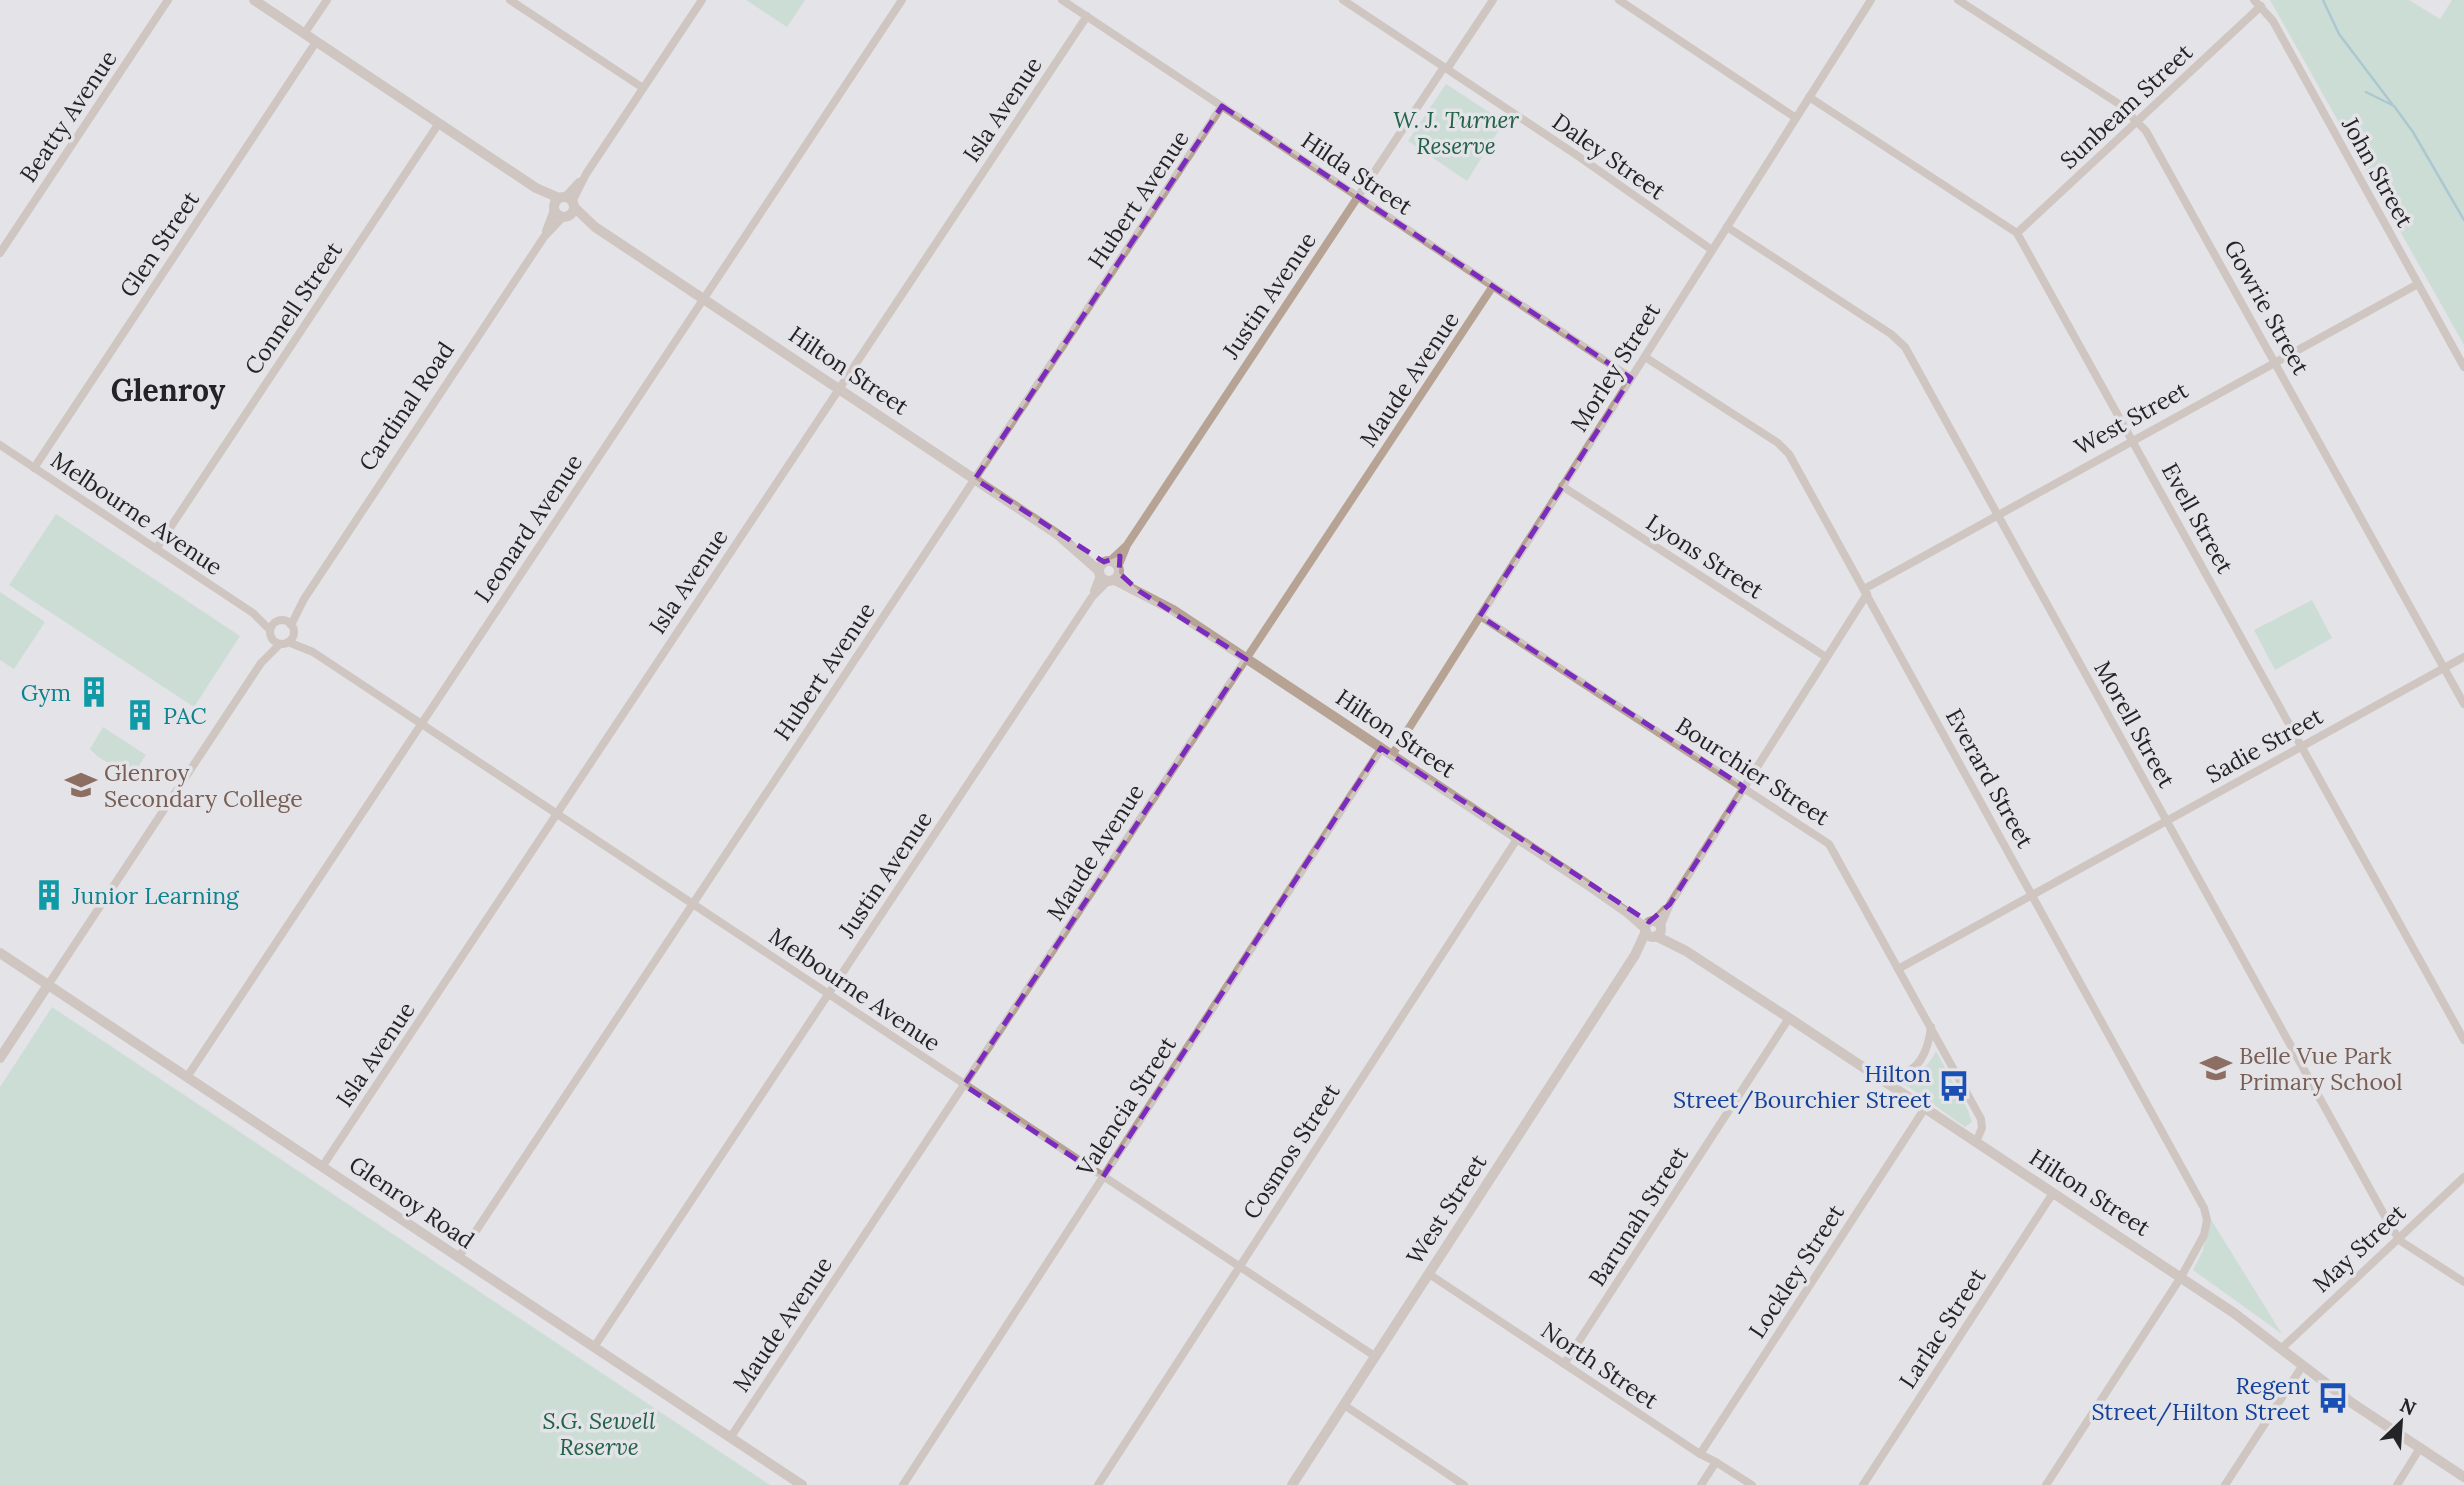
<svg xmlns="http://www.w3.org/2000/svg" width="2464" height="1485" viewBox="0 0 2464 1485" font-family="Lora,serif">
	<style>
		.green { fill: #b0d5c1 }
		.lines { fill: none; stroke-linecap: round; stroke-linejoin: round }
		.stream { stroke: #67a7b7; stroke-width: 2.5 }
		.minor { stroke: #b6a393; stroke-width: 8 }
		.tertiary { stroke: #b6a393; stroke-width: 10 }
		.marked { fill: none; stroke: #7b2cbf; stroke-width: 5; stroke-dasharray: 14 9; stroke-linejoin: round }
		.labels { text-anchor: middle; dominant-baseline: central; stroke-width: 7; stroke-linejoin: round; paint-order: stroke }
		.street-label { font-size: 23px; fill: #242426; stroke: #e3e3e8 }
		.park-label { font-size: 23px; font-style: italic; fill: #226246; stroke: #e3e3e8 }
		.culture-label { font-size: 23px; fill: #0d838f; stroke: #e3e3e8; text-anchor: start }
		.education-label { font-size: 23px; fill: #785e54; stroke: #e3e3e8; text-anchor: start }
		.transit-label { font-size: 23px; fill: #164399; stroke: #e3e3e8; text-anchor: end }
		.district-label { font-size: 30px; font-weight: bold; fill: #242426; stroke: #e3e3e8 }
	</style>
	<rect width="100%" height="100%" fill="#e3e3e8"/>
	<g class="green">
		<path d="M746,0h59l-18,27z"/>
		<path d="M2270,0h139l31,19 12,-19h12v345z"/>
		<path d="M1446,84l58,38 -37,59 -59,-40z"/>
		<path d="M56,514l184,122 -46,71 -185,-122z"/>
		<path d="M0,592l45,30 -31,47 -14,-9z"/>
		<path d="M2312,600l20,38 -57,32 -21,-40z"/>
		<path d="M103,727l43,28 -14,21 -34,-19 -8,-8z"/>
		<path d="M52,1007l718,478h-770v-398z"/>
		<path d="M1936,1051l32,59 4,12 -7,5 -66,-47c19,-6 28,-11 37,-29z"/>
		<path d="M2210,1218l72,116 -89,-64 10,-20z"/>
	</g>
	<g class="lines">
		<g class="stream">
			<path d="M2323,0l16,34 53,70"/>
			<path d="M2366,92l28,14 19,26 51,88"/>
		</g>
		<g class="minor">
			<path d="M510,0l133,88"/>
			<path d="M1062,0l569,378"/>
			<path d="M1343,0l235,156 134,94"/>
			<path d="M1619,0l177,118"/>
			<path d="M1958,0l161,104 27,27 318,573"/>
			<path d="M2254,0l19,21 191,346"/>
			<path d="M304,34l23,-34"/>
			<path d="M1447,69l46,-69"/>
			<path d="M1809,97l208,136 447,807"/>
			<path d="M565,197l14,-15"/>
			<path d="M572,202l14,-28 116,-174"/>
			<path d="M1727,227l164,107 14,13 487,882 10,13 62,40"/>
			<path d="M546,231l8,-21"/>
			<path d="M2017,233l244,-227"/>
			<path d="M0,253l168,-253"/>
			<path d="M1645,357l133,86 11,11 415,754 3,12 -3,15 -23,42 -135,208"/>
			<path d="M0,445l253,168 17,17"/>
			<path d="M34,468l282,-426"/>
			<path d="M1562,486l264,171"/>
			<path d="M156,549l283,-426"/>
			<path d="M1110,561l15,-14"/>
			<path d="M1118,567l9,-22 317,-478"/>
			<path d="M1864,589l554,-305"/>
			<path d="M1094,591l6,-15"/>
			<path d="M1480,616l349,228 152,275 1,9 -6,14"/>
			<circle cx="282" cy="632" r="12"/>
			<path d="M291,625l13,-26 240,-362 19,-20"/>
			<path d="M288,642l25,10 1063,705"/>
			<path d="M1392,755l479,-755"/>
			<path d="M1654,921l11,-12"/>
			<path d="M1661,925l9,-21 197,-310"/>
			<path d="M1898,969l566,-312"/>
			<path d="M48,985l213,-322 19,-19"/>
			<path d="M1877,1076c36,4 50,-16 54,-49"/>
			<path d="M187,1077l715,-1077"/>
			<path d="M322,1167l765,-1151"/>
			<path d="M458,1258l764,-1152"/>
			<path d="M1429,1274l271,180 16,8 36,23"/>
			<path d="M594,1347l498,-750 15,-15"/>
			<path d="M2282,1348l182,-171"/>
			<path d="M1564,1364l225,-346"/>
			<path d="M1344,1405l120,80"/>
			<path d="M730,1438l763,-1152"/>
			<path d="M1700,1454l225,-346"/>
			<path d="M903,1485l478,-736"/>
			<path d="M1098,1485l419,-646"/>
			<path d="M1701,1485l15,-23"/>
			<path d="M1863,1485l190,-292"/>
			<path d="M2225,1485l78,-120"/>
			<path d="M2397,1485l23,-37"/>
		</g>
		<g class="tertiary">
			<path d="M254,0l282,188 23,10"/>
			<circle cx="564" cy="207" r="10"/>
			<path d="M574,207l21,20 462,307 41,36"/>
			<circle cx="1109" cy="571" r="10"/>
			<path d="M1115,580l58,30 412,273 43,30 17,15"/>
			<circle cx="1653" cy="929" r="8"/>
			<path d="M1656,936l30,15 103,67 445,295 118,90 112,74"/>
			<path d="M0,953l802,532"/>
			<path d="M0,1058l48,-73"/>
			<path d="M1292,1485l343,-530 11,-24"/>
		</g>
	</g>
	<path d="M0 0H2464V1485H0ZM1222,106l409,272 -151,238 264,171 -74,117 -21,18 -268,-174 -278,429 -139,-92 282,-426 -107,-68 -20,-18 1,-17 -16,6 -129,-83z" fill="#e3e3e8" fill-opacity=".55" fill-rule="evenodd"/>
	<path class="marked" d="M1222,106l409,272 -151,238 264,171 -74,117 -21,18 -268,-174 -278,429 -139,-92 282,-426 -107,-68 -20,-18 1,-17 -16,6 -129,-83z"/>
	<defs>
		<symbol id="building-bare" viewBox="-9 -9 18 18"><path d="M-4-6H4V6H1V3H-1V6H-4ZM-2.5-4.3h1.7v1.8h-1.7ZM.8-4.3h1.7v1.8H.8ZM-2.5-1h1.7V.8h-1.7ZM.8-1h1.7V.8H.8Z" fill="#0f9aa8" stroke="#e3e3e8" stroke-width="2.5" paint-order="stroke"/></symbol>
		<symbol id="school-bare" viewBox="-9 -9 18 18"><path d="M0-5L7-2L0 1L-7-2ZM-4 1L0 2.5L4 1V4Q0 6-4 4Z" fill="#8d6e63" stroke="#e3e3e8" stroke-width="2.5" paint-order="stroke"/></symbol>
		<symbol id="bus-bare" viewBox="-9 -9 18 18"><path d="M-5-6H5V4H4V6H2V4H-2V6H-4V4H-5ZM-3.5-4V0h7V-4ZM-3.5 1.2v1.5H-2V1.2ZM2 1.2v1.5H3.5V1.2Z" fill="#1a4fb4" stroke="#e3e3e8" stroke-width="2.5" paint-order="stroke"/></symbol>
	</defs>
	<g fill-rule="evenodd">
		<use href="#building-bare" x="72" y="670" width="44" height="44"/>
		<use href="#building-bare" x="118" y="693" width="44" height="44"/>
		<use href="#school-bare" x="59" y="763" width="44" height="44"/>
		<use href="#building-bare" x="27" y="873" width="44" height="44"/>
		<use href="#school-bare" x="2194" y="1046" width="44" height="44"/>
		<use href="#bus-bare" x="1932" y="1064" width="44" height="44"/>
		<use href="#bus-bare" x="2311" y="1376" width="44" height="44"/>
	</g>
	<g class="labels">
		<g class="street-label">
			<text transform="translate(2126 106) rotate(-43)">Sunbeam Street</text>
			<text transform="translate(1002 109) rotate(-56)">Isla Avenue</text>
			<text transform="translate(68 116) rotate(-56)">Beatty Avenue</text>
			<text transform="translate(1609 156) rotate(35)">Daley Street</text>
			<text transform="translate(2378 172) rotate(61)">John Street</text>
			<text transform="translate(1357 173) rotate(34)">Hilda Street</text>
			<text transform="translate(1138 199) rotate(-56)">Hubert Avenue</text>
			<text transform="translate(159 244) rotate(-56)">Glen Street</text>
			<text transform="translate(1269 295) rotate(-56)">Justin Avenue</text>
			<text transform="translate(2267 307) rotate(61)">Gowrie Street</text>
			<text transform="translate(293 308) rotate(-56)">Connell Street</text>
			<text transform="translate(1615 367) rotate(-58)">Morley Street</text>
			<text transform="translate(849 370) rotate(34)">Hilton Street</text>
			<text transform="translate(1409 379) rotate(-56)">Maude Avenue</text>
			<text transform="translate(406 406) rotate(-56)">Cardinal Road</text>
			<text transform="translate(2131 418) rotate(-29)">West Street</text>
			<text transform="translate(137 513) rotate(34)">Melbourne Avenue</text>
			<text transform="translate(2198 518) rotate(61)">Evell Street</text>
			<text transform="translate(528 528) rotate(-56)">Leonard Avenue</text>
			<text transform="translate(1705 556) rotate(33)">Lyons Street</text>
			<text transform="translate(688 581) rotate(-56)">Isla Avenue</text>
			<text transform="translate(824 671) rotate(-56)">Hubert Avenue</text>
			<text transform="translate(2135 724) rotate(61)">Morell Street</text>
			<text transform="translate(1396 733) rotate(34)">Hilton Street</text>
			<text transform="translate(2264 745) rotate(-29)">Sadie Street</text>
			<text transform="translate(1753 771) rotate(33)">Bourchier Street</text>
			<text transform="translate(1990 778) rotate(61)">Everard Street</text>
			<text transform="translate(1095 852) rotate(-57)">Maude Avenue</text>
			<text transform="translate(885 874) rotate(-56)">Justin Avenue</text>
			<text transform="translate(855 989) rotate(34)">Melbourne Avenue</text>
			<text transform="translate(375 1054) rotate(-56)">Isla Avenue</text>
			<text transform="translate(1126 1106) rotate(-57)">Valencia Street</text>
			<text transform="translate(1291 1151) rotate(-57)">Cosmos Street</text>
			<text transform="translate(2090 1192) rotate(33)">Hilton Street</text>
			<text transform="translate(412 1202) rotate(34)">Glenroy Road</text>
			<text transform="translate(1446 1209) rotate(-57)">West Street</text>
			<text transform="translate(1638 1216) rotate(-57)">Barunah Street</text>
			<text transform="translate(2359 1248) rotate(-43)">May Street</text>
			<text transform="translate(1796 1271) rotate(-57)">Lockley Street</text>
			<text transform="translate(782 1324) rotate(-56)">Maude Avenue</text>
			<text transform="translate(1942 1328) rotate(-57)">Larlac Street</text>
			<text transform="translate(1600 1365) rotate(34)">North Street</text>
		</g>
		<g class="park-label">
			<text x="1456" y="119">W. J. Turner<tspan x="1456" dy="26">Reserve</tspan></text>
			<text x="599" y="1420">S.G. Sewell<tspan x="599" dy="26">Reserve</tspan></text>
		</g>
		<g class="culture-label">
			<text x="71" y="692" text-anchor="end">Gym</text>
			<text x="163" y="715">PAC</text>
			<text x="72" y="895">Junior Learning</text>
		</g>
		<g class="education-label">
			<text x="104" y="772">Glenroy<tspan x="104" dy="26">Secondary College</tspan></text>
			<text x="2239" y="1055">Belle Vue Park<tspan x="2239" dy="26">Primary School</tspan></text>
		</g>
		<g class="transit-label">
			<text x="1931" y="1073">Hilton<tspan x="1931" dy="26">Street/Bourchier Street</tspan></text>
			<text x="2310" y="1385">Regent<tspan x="2310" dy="26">Street/Hilton Street</tspan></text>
		</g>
		<g class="district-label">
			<text x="168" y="390">Glenroy</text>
		</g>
	</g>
	<g transform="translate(2401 1422) rotate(25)" stroke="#e3e3e8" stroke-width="5" paint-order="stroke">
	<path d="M0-5L12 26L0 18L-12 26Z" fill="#242426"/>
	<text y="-10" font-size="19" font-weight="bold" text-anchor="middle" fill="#242426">N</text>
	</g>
</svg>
